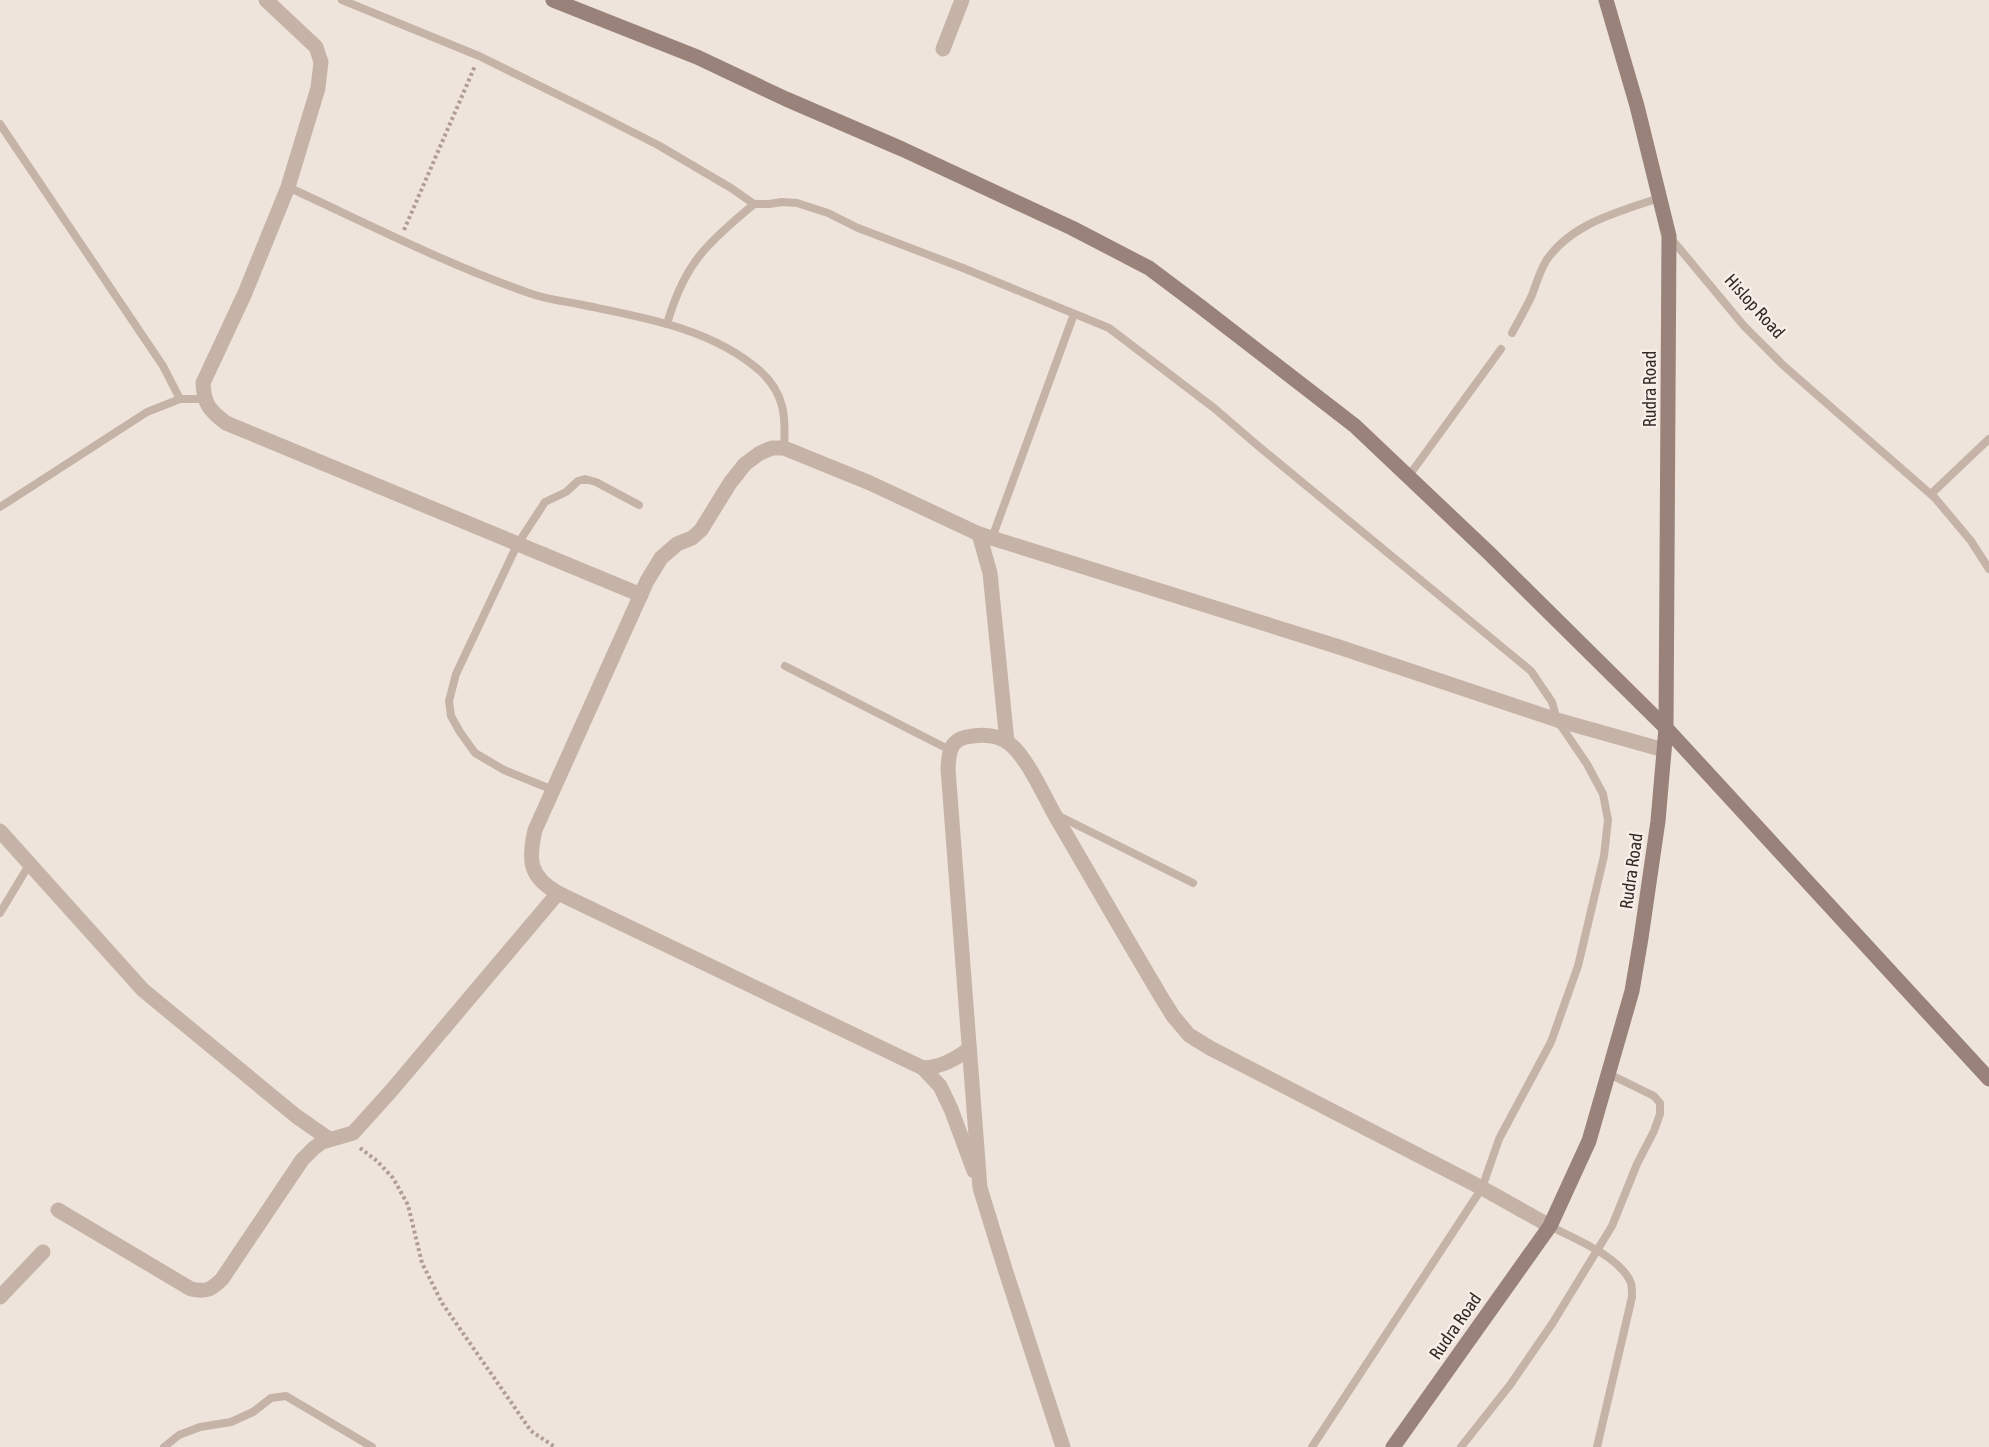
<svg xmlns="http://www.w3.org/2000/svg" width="1989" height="1447" viewBox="0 0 1989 1447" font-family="'Asap Condensed',sans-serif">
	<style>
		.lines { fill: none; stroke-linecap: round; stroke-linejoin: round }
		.path { stroke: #b19d93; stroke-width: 4; stroke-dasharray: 3 3; stroke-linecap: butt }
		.lane { stroke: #c6b3a8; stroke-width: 8 }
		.street { stroke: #c6b3a8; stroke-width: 15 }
		.secondary { stroke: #99827a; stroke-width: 15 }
		.labels { text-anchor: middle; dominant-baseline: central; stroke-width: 5; stroke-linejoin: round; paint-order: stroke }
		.street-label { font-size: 18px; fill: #332a28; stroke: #f7eee7 }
	</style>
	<rect width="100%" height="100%" fill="#efe4db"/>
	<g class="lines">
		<g class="path">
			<path d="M404,230l71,-164"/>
			<path d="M360,1148l17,13 16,17 15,27 14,58 20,40 89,128 24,16"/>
		</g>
		<g class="lane">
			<path d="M342,0l137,56 114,56 65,33 73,43 23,16h15l13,-2 15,1 31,10 30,15 105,40 146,60 105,80 43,37 274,226 21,31 5,18 30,44 16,30 5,26 -4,36 -26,110 -27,76 -52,97 -17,49 -170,259"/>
			<path d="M0,124l163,242 17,33"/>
			<path d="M288,187c80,37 158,77 241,106 16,6 33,8 49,11 62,13 131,23 181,66 26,23 27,47 25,78"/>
			<path d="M1669,236l75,90 40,40 151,132 36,43 18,28"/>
			<path d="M667,324c8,-28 21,-58 42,-79 14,-15 30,-28 45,-41"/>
			<path d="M1512,333c7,-13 14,-25 20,-38 4,-11 8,-24 14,-34 25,-38 73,-49 113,-63"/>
			<path d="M1408,477l93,-128"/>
			<path d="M1931,494l58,-55"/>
			<path d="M0,507l147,-95 33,-13h24"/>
			<path d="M992,538l82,-224"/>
			<path d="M785,666l165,84"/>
			<path d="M553,790l-49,-20 -29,-17 -15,-21 -9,-16 -2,-15 7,-27 61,-129 28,-43 21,-10 12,-11 7,-2 11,3 43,23"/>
			<path d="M1057,815l136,68"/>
			<path d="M0,913l29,-48"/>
			<path d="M1550,1226c24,13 70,30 81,57 1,4 1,9 1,14l-35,150"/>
			<path d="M164,1447l15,-12 21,-8 31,-5 22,-10 18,-14 15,-2 86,51"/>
			<path d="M1461,1447l49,-62 42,-61 60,-98 25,-62 17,-33 6,-17v-11l-6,-7 -45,-22"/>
		</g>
		<g class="street">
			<path d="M266,0l50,47 5,15 -3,26 -30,99 -43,106 -42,90c1,21 6,27 23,40l415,172"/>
			<path d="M943,49l19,-49"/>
			<path d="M979,534l11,39 17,169"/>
			<path d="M0,831l143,159 153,126 33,23"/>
			<path d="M969,1049c-15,11 -28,18 -46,19l-365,-175c-29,-16 -30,-33 -23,-63l112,-249 14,-23 16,-14 15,-6 9,-8 29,-47 15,-19 15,-11 12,-5h12l86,35 109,51 360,113 218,73 107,30"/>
			<path d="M923,1068l17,18 11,23 23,62"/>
			<path d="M58,1210l133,79c15,3 20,1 31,-10l80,-119 12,-12 8,-6 31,-9 38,-42 167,-198"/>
			<path d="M0,1297l43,-45"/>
			<path d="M1063,1447l-57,-175 -26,-84 -32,-419c1,-15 1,-28 18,-32 15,-3 32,-3 44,7 18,15 34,52 46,73 35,60 69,119 104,178l13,21 16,19 21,13 272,140 68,38"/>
		</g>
		<g class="secondary">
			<path d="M553,0l144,57 89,42 116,50 170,79 77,40 52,39 154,119 134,127 177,175 323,351"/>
			<path d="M1393,1447l157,-221 39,-85 43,-150 9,-53 17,-117 8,-93 3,-492 -32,-130 -31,-106"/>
		</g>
	</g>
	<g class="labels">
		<g class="street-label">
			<text transform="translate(1755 306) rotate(48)">Hislop Road</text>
			<text transform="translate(1649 389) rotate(-90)">Rudra Road</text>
			<text transform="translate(1631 871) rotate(-82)">Rudra Road</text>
			<text transform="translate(1455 1326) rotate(-55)">Rudra Road</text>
		</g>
	</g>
</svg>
